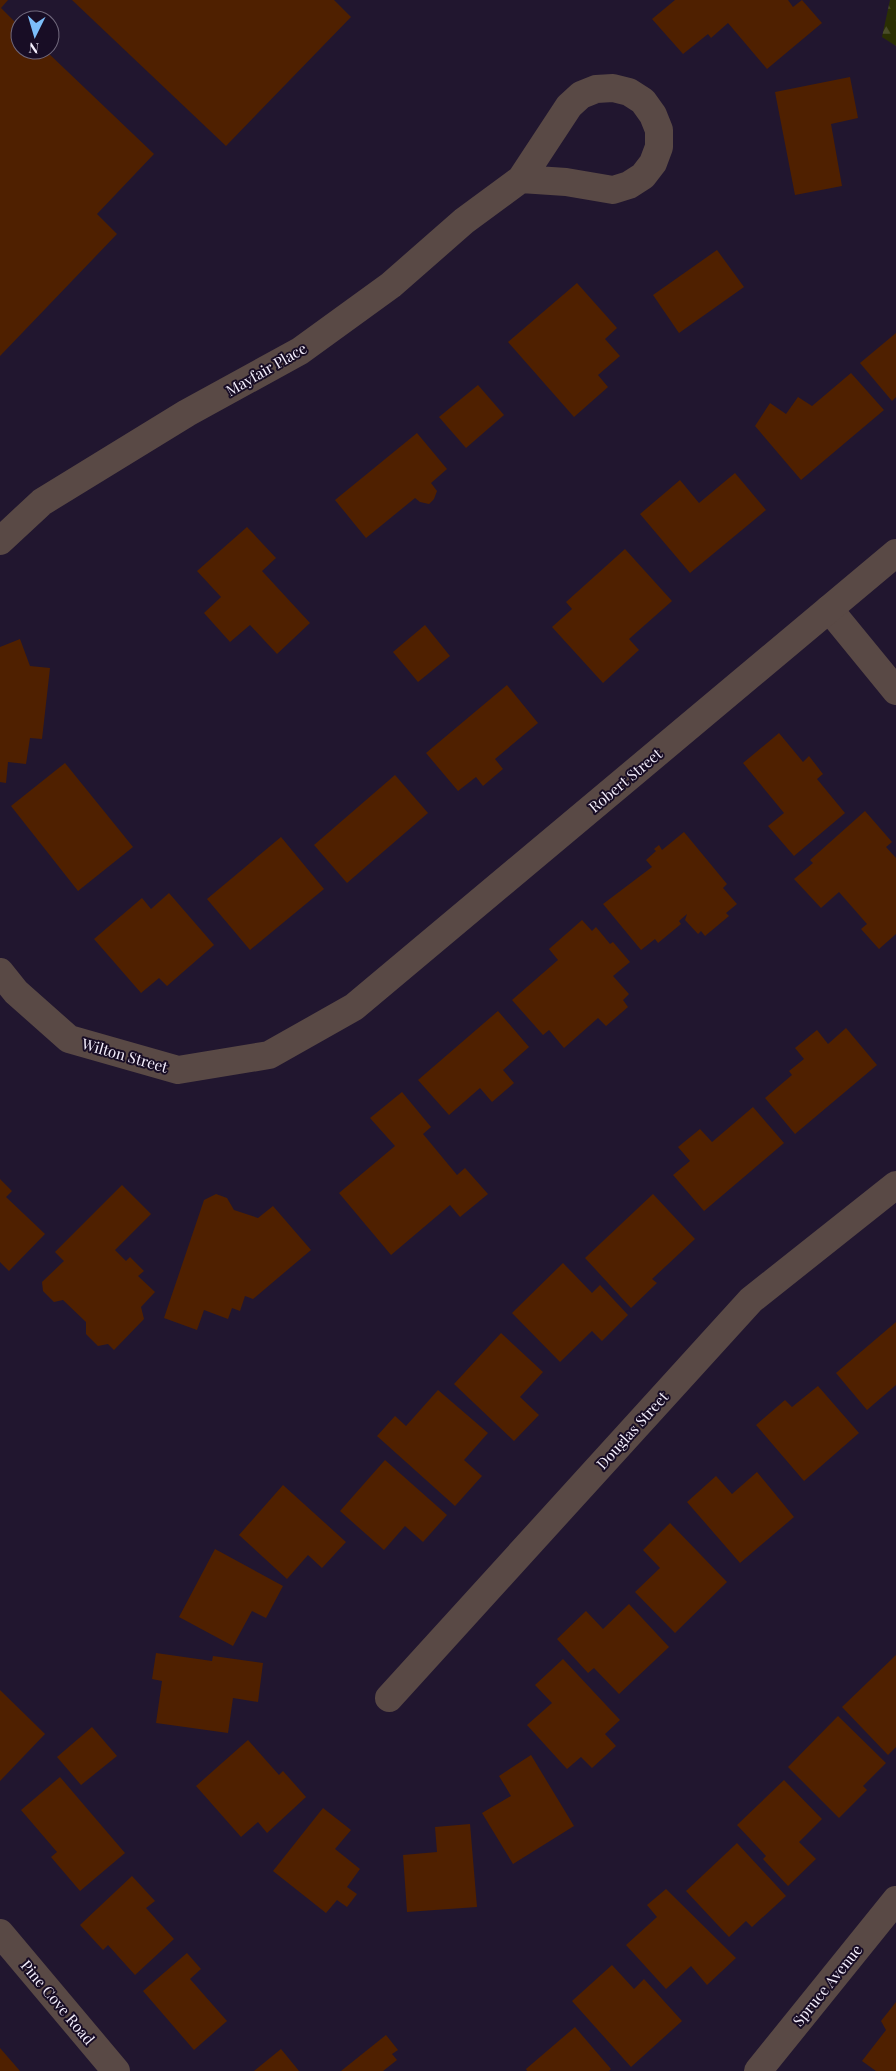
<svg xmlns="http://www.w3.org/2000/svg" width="896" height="2071" viewBox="0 0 896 2071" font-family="'Playfair Display',serif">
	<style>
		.forest { fill: url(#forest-firs) }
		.building { fill: #4f2000 }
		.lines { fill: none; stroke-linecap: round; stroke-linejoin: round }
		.minor { stroke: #594945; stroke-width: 28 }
		.labels { text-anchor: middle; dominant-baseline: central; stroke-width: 4; stroke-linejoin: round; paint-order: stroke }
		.street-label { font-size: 15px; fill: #f5f0fe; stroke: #180d25 }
	</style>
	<defs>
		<pattern id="forest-firs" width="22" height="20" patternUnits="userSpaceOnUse" patternTransform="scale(1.25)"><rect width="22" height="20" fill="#2a2f03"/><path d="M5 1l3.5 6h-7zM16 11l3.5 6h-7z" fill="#4a4d29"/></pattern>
	</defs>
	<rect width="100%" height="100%" fill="#21162f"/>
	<path class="forest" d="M890,0h6v46l-14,-9z"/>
	<g class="building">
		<path d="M0,0h8l-7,8 19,19v23h25l109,104 -57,60 20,20 -117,122z"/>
		<path d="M72,0h262l17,17 -125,129z"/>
		<path d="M675,0h113l5,7 9,-7 20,23 -55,46 -39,-46 -17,15 -3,-4 -25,20 -31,-35z"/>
		<path d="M850,77l8,41 -27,6 11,62 -47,9 -20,-103z"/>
		<path d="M717,250l27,37 -65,46 -26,-38z"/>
		<path d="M577,283l40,45 -12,11 15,17 -22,19 10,12 -34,30 -66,-75z"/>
		<path d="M896,333v64l-4,4 -32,-38z"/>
		<path d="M851,373l33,37 -83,70 -46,-54 15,-23 16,11 12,-17 14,9z"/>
		<path d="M478,385l26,30 -38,33 -27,-31z"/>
		<path d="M417,433l30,36 -16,14 6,8 -3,8 -5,5 -9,-2 -5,-4 -49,40 -31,-38z"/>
		<path d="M735,473l31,37 -76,63 -50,-59 40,-34 19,23z"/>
		<path d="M247,527l29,31 -14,13 48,52 -33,31 -27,-29 -20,17 -26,-29 17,-16 -24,-26z"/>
		<path d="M625,549l47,52 -43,38 10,11 -36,33 -51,-56 20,-18 -6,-7z"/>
		<path d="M425,625l25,31 -32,26 -25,-30z"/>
		<path d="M20,639l10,27 20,2 -8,71 -12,-1 -4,26 -18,-2 -2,21 -6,-1v-135z"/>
		<path d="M507,685l31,38 -43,36 8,10 -20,17 -7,-9 -18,14 -32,-38z"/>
		<path d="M779,733l24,29 6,-6 14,18 -6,5 28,34 -51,43 -26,-30 16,-13 -41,-50z"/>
		<path d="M65,763l68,84 -55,44 -67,-85z"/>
		<path d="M395,775l33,38 -81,70 -33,-38z"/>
		<path d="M865,811l27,31 -6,5 10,11v76l-17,15 -18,-20 6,-5 -28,-32 -18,16 -27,-29 19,-16 -3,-3z"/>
		<path d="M684,832l43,52 -4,4 14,16 -11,9 3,3 -24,20 -4,-5 -3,3 -13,-14 2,-6 -8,7 2,3 -23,19 -3,-4 -14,11 -38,-46 49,-37 -6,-7 10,-9 -2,-2 5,-4 3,5z"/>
		<path d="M281,837l43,52 -74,61 -43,-51z"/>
		<path d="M169,893l45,52 -47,41 -8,-8 -18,15 -47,-54 48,-41 9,11z"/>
		<path d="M582,920l10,11 4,-4 14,17 3,-2 17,20 -17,14 16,18 -6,6 5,7 -22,19 -8,-8 -34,30 -15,-18 -6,5 -31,-35 46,-40 -9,-11z"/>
		<path d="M498,1011l31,36 -26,23 11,13 -22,19 -12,-14 -31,27 -31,-35z"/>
		<path d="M846,1028l31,37 -82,69 -30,-36 27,-23 -3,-4 15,-12 -9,-11 22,-18 11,14z"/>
		<path d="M402,1092l29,35 -8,7 34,41 8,-7 23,26 -28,23 -10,-12 -59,50 -52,-62 56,-47 -25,-28z"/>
		<path d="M753,1107l31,36 -80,68 -31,-36 17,-14 -12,-14 22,-18 12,13z"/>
		<path d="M0,1179l12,12 -6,6 39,37 -36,37 -9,-9z"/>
		<path d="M122,1185l29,29 -36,36 11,11 4,-4 14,14 -6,5 17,16 -14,15 3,12 -30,31 -6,-6 -10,2 -12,-12v-12l-23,-22 -9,2 -11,-11 -1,-9 22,-21 -9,-9z"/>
		<path d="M216,1194l11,4 7,12 24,8 15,-12 38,44 -58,49 -8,-3 -5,15 -8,-3 -4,11 -24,-9 -7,20 -33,-12 40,-118z"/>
		<path d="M653,1194l42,45 -43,40 5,4 -26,25 -46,-50z"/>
		<path d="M563,1263l29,30 8,-8 28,30 -26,26 -10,-10 -32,31 -48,-49z"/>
		<path d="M896,1322v63l-29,25 -31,-37z"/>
		<path d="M501,1333l42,39 -23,25 19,18 -25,26 -60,-57z"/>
		<path d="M818,1386l41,47 -55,48 -48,-56 29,-25 7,7z"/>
		<path d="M438,1390l50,43 -24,27 18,16 -27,30 -78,-70 18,-20 11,10z"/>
		<path d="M385,1460l62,55 -24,27 -18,-16 -21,24 -44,-39z"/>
		<path d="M757,1472l37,45 -54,46 -53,-61 29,-26 16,18z"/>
		<path d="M283,1485l63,57 -24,26 -14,-13 -21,24 -48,-44z"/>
		<path d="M670,1523l57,59 -52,51 -40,-41 25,-24 -17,-18z"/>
		<path d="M215,1549l68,37 -17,32 -14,-7 -19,35 -54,-29z"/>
		<path d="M629,1604l40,43 -50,47 -25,-26 -6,5 -31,-34 29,-28 17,18z"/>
		<path d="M156,1653l56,8 1,-5 50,7 -5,39 -25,-4 -5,35 -72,-10 6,-42 -10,-2z"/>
		<path d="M896,1655v92l-8,8 -46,-48z"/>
		<path d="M563,1659l57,61 -15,14 11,12 -24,22 -11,-11 -14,12 -40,-44 25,-22 -17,-18z"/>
		<path d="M0,1690l45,44 -45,47z"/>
		<path d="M838,1716l48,47 -23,23 4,4 -28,28 -51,-51z"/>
		<path d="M92,1727l25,29 -36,29 -24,-28z"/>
		<path d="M248,1740l31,35 4,-4 23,26 -39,36 -9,-11 -17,15 -45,-51z"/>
		<path d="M531,1755l43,71 -61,38 -31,-51 29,-17 -12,-20z"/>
		<path d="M60,1777l65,76 -45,38 -29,-34 6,-5 -36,-42z"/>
		<path d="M784,1780l38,39 -23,23 17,17 -28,27 -25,-27 3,-3 -29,-31z"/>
		<path d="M323,1808l28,22 -16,19 25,20 -13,18 10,7 -10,13 -10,-7 -11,13 -53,-42z"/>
		<path d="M470,1824l7,83 -70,5 -4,-57 34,-3 -2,-25z"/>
		<path d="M737,1843l49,53 -34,31 -6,-6 -17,16 -43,-46z"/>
		<path d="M132,1876l23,25 -9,7 28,31 -39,36 -27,-30 -5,5 -23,-25z"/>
		<path d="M666,1889l70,69 -29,27 -16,-19 -25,23 -40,-44 31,-28 -10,-12z"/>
		<path d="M187,1953l14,16 -11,10 37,42 -33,29 -51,-59z"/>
		<path d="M612,1965l22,24 10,-10 38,42 -51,46 -59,-66z"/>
		<path d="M896,2002v69h-20l-14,-10 24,-31 -5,-9z"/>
		<path d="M575,2027l36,42 -2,2h-82l-1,-2z"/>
		<path d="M386,2035l12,15 -6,4 5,6 -14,11h-42z"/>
		<path d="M0,2048l20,23h-20z"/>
		<path d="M281,2049l18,22h-45z"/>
	</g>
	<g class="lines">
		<g class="minor">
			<path d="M0,541l42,-39 145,-89 113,-62 91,-66 73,-64 57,-42 48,-73 12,-11 15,-6 17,-1 16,4 14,9 10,14 6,15v17l-6,16 -10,13 -14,9 -16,5 -47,-8 -45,-3"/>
			<path d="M829,609l67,82"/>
			<path d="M0,972l16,20 53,47 109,31 91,-15 85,-48 542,-454"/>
			<path d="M389,1698l362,-398 145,-115"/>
			<path d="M0,1933l116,138"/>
			<path d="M758,2071l138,-171"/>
		</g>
	</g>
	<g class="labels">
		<g class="street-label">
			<text transform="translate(266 369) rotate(-30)">Mayfair Place</text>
			<text transform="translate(625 780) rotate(-40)">Robert Street</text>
			<text transform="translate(125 1055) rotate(16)">Wilton Street</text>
			<text transform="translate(632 1430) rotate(-48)">Douglas Street</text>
			<text transform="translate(827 1985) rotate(-51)">Spruce Avenue</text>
			<text transform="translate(58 2002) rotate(50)">Pine Cove Road</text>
		</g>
	</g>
	<g transform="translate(35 35) rotate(185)"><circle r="24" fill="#180d25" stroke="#70687c"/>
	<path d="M0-4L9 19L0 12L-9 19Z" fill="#7cbef9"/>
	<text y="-8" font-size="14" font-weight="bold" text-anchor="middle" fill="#f5f0fe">N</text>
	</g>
</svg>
